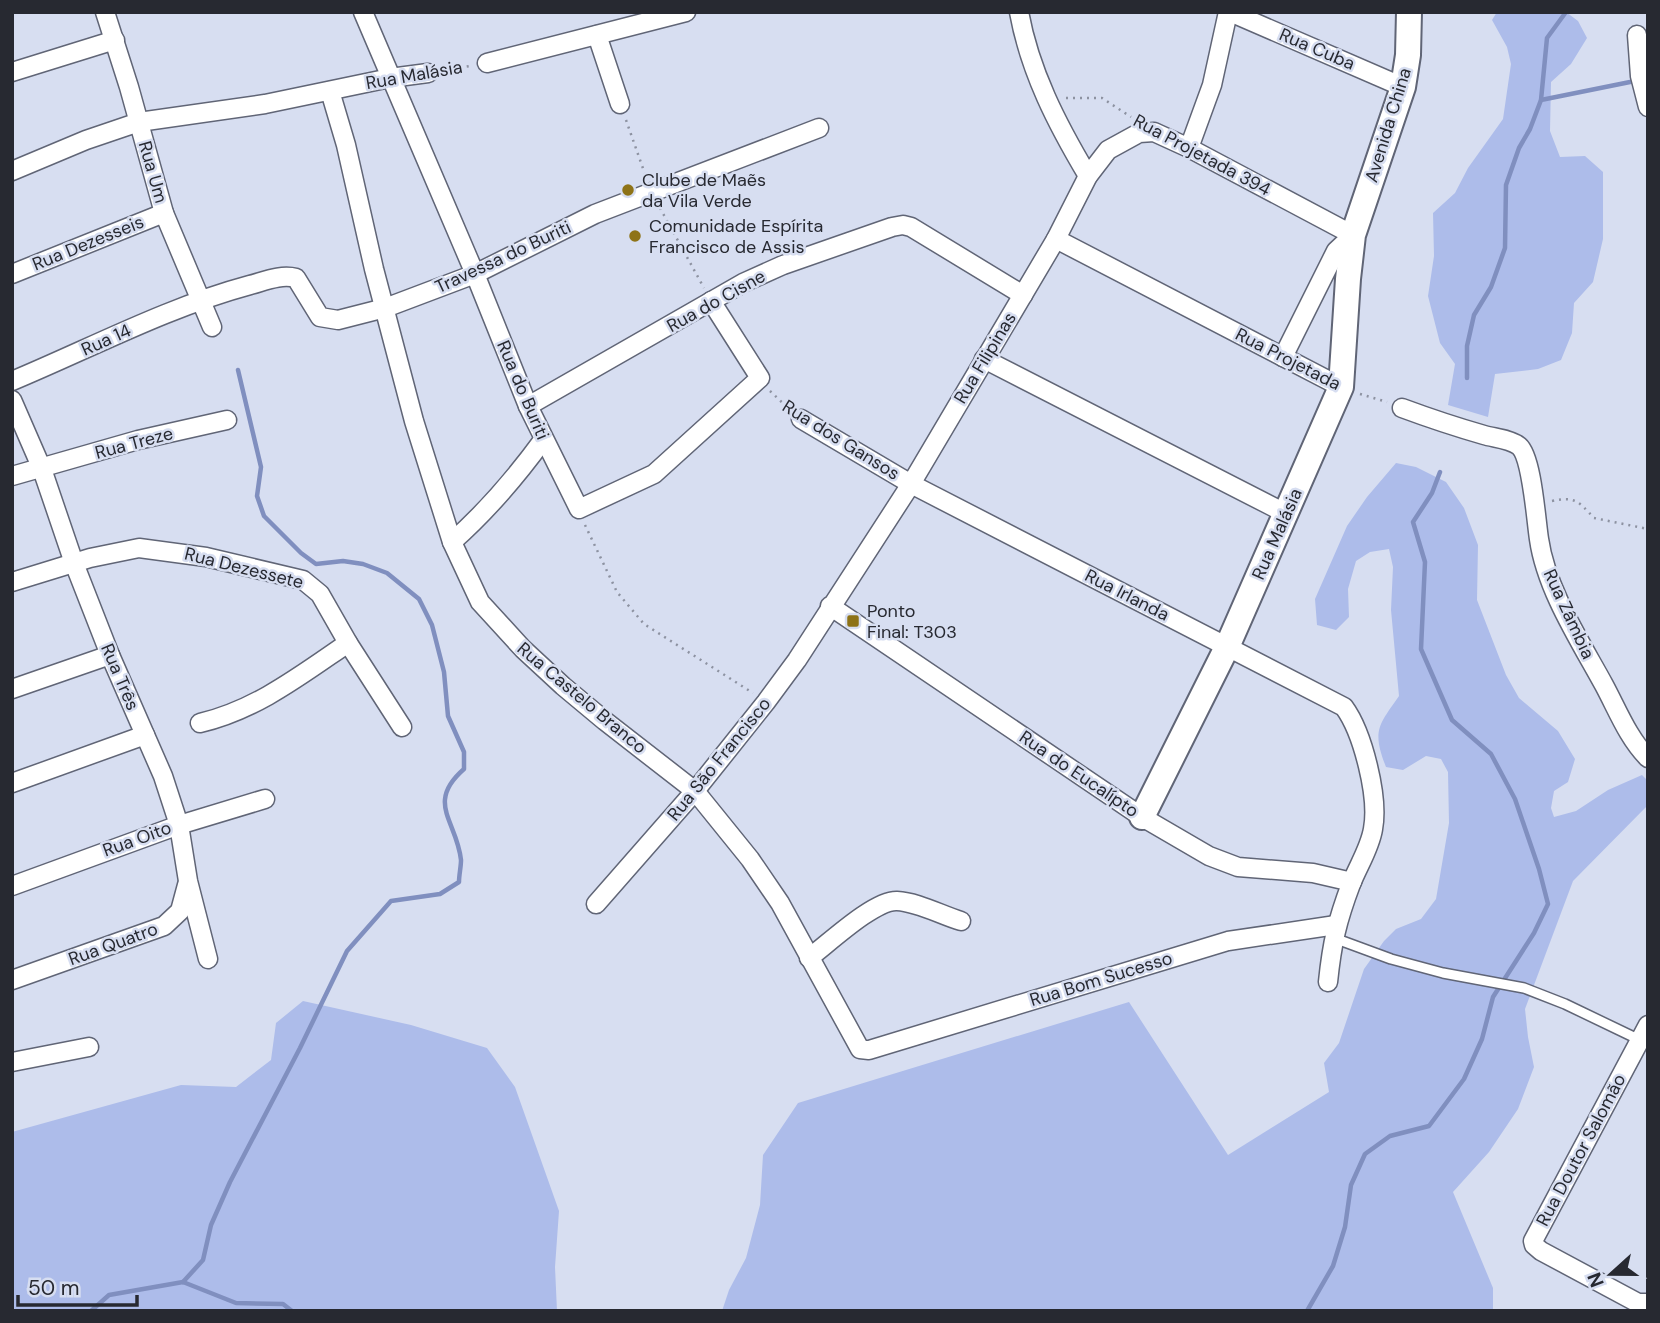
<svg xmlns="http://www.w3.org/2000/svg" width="1660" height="1323" viewBox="0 0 1660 1323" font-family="'DM Sans',sans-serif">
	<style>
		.green { fill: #adbcea }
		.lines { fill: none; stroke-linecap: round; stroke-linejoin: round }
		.stream { stroke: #808fbf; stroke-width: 4.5 }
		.lane-casing { stroke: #606576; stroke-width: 12 }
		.street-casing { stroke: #606576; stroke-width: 21 }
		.secondary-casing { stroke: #606576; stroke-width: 28 }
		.path { stroke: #8d92a1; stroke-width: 2.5; stroke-dasharray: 2 5; stroke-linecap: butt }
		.lane { stroke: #fff; stroke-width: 9 }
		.street { stroke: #fff; stroke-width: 18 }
		.secondary { stroke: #fff; stroke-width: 24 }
		.poi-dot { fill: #8e7317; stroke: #d7def1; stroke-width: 2.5 }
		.labels { text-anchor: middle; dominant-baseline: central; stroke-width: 5; stroke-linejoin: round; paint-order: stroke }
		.street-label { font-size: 18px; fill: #272931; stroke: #d7def1 }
		.poi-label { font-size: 18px; fill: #272931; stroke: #d7def1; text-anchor: start }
	</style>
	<rect width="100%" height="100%" fill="#d7def1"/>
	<g class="green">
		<path d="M1497,12h69l12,9 9,17 -16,26 -20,18 -1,49 10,26 25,-1 18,16v67l-10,43 -19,21 -2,30 -11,27 -23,9 -43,5 -7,43 -40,-12 7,-41 -15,-21 -12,-47 6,-40 -1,-43 22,-20 13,-25 35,-49 8,-55 -4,-17 -15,-27z"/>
		<path d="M1396,463l20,4 30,15 18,26 14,37 -1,55 29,75 13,23 39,33 17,28 -7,23 -14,9 -3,17 3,9 22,-6 32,-21 34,-15 6,6v24l-75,76 -48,128 3,28 6,30 -16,42 -29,43 -36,40 40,96v23h-771l7,-21 17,-32 14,-53 3,-50 35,-52 331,-101 99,153 101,-63 -5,-29 15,-20 25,-74 20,-28 12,-12 25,-10 15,-20 13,-76 -1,-51 -7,-13 -15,-3 -23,14 -17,-3c-14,-36 -8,-41 13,-71l-8,-86 2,-43 -4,-18 -19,3 -14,9 -8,28 1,28 -13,13 -19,-5 -2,-26 32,-73 20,-29z"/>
		<path d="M303,1001l108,24 76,23 28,39 44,124 -4,56 2,44h-545v-179l169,-47 55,2 35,-27 5,-37z"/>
	</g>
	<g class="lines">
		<g class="stream">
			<path d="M1541,100l94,-19"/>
			<path d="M1467,378v-32l7,-31 17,-28 14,-39 1,-63 13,-37 11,-19 11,-29 6,-62 19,-26"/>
			<path d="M183,1282l20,-22 8,-35 19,-43 70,-134 47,-97 44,-50 49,-7 19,-12c0,-7 2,-15 2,-22 -4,-39 -36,-57 3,-91v-17l-16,-36 -4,-44 -12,-47 -13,-26 -32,-26 -24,-9 -20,-3 -27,3 -15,-11 -37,-37 -7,-20 4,-29 -23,-97"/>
			<path d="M91,1311l18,-16 74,-13 53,21 47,1 9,7"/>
			<path d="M1307,1311l26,-45 12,-39 6,-42 14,-31 25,-18 39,-10 35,-47 18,-40 11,-42 41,-64 14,-29 -9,-35 -24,-70 -24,-45 -39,-34 -31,-71 4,-87 -12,-40 19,-29 8,-21"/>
		</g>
		<defs>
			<path id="lane" d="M1334,938l57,21 52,14 81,15 41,16 75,36"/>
			<g id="street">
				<path d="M105,12l24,75 35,126 48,114"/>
				<path d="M363,12l112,262 53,132 51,103 75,-35 106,-96 -49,-77"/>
				<path d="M1019,12c11,60 38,112 69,164"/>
				<path d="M1230,12l173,75"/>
				<path d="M597,35l23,69"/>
				<path d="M1637,35l3,41 8,31"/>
				<path d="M487,63l199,-51"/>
				<path d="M12,72l103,-32"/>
				<path d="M330,91l16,54 28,124 40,152 38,121 28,60 43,47 40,37 42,35 90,70 55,68 30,44 80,146 9,1 359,-109 108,-16"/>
				<path d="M1189,148l23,-63 16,-73"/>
				<path d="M12,171l74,-31 53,-18 126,-18 125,-26 38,-5"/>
				<path d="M1056,239l285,148"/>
				<path d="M12,274l152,-61"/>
				<path d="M984,359l303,155"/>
				<path d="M12,381c79,-33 156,-74 238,-96 15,-4 31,-11 46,-7l24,39 18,3 47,-12 90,-34 120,-60 224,-86"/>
				<path d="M12,400l30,69 32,94 36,92 53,121 16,49 9,56 20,78"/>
				<path d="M528,406l215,-123 40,-18 109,-38 11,-2 8,2 112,68"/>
				<path d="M1402,408c27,10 54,19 82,27 10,3 26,4 35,11 13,11 17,74 20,93 7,50 41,102 65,146 13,24 24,53 44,73"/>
				<path d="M801,419l110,65 433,223c19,26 35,90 29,122 -3,19 -15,37 -22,55 -14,37 -19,59 -23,98"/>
				<path d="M12,476l126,-36 89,-20"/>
				<path d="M452,542c35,-31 64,-65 91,-102"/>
				<path d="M12,582l78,-24 49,-10 67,9 97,23 17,14 28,49 54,84"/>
				<path d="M830,606l312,211 67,39 29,11 75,6 39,9"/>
				<path d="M12,689l98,-34"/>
				<path d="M200,723c56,-13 101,-48 148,-80"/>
				<path d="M12,783l133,-48"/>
				<path d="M12,886l167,-61 86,-26"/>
				<path d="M596,904l99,-113 71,-89 31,-42 114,-176 145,-245 32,-63 20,-26 31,-17 15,-1 35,16 164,87 -17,16 -53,106"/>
				<path d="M809,958c19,-14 65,-58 88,-57 21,1 44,14 64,20"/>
				<path d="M12,980l152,-54 16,-15 7,-26"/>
				<path d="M1648,1025l-115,216 1,4 7,6 97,52h10"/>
				<path d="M12,1062l77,-15"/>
			</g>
			<path id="secondary" d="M1142,817l85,-170 114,-260 7,-108 5,-44 50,-148 5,-32 1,-43"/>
		</defs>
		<use href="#lane" class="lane-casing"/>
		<use href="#street" class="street-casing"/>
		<use href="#secondary" class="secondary-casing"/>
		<g class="path">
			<path d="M446,70l24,-4"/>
			<path d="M1066,98h36l29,19"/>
			<path d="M626,120l20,57"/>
			<path d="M660,208l44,80"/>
			<path d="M770,391l18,17"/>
			<path d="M1360,394l27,8"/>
			<path d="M1552,501c24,-5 27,1 42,17l54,11"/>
			<path d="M585,525l32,67 27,32 109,69"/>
		</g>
		<use href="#lane" class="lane"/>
		<use href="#street" class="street"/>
		<use href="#secondary" class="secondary"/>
	</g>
	<g class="poi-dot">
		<circle cx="628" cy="190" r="7"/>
		<circle cx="635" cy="236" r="7"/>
		<rect x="846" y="614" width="14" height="14" rx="3.5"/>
	</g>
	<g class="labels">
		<g class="street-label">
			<text transform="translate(1317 49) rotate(23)">Rua Cuba</text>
			<text transform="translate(414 75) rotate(-10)">Rua Malásia</text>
			<text transform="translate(1388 125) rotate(-73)">Avenida China</text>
			<text transform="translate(1202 155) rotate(28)">Rua Projetada 394</text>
			<text transform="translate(153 172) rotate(74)">Rua Um</text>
			<text transform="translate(88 243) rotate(-22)">Rua Dezesseis</text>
			<text transform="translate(503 257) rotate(-25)">Travessa do Buriti</text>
			<text transform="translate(716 301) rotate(-29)">Rua do Cisne</text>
			<text transform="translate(106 340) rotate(-24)">Rua 14</text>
			<text transform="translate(985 358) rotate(-59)">Rua Filipinas</text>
			<text transform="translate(1288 359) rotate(27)">Rua Projetada</text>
			<text transform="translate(523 390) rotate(67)">Rua do Buriti</text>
			<text transform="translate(841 440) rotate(32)">Rua dos Gansos</text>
			<text transform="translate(134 443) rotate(-15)">Rua Treze</text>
			<text transform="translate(1277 534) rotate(-66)">Rua Malásia</text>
			<text transform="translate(244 568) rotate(14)">Rua Dezessete</text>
			<text transform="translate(1127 595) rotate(27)">Rua Irlanda</text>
			<text transform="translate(1569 614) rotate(65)">Rua Zâmbia</text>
			<text transform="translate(120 677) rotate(67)">Rua Três</text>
			<text transform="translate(582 698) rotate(40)">Rua Castelo Branco</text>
			<text transform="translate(719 759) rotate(-51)">Rua São Francisco</text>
			<text transform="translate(1079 774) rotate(34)">Rua do Eucalípto</text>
			<text transform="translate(137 839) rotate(-20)">Rua Oito</text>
			<text transform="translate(113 944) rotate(-20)">Rua Quatro</text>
			<text transform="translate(1101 979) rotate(-17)">Rua Bom Sucesso</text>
			<text transform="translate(1581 1150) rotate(-62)">Rua Doutor Salomão</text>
		</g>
		<g class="poi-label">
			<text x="642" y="180">Clube de Maẽs<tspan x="642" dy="21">da Vila Verde</tspan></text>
			<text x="649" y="226">Comunidade Espírita<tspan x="649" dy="21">Francisco de Assis</tspan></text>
			<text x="867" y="611">Ponto<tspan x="867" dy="21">Final: T303</tspan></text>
		</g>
	</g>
	<rect width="1660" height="1323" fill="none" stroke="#272931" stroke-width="28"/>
	<g transform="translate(1611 1274) rotate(249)" stroke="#d7def1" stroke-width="5" paint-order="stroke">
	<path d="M0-5L12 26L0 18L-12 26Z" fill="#272931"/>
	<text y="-10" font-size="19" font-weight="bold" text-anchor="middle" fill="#272931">N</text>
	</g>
	<path d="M18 1295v10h119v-10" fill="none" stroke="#272931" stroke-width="3.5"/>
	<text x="28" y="1295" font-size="21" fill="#272931" stroke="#d7def1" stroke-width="5" paint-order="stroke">50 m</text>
</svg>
